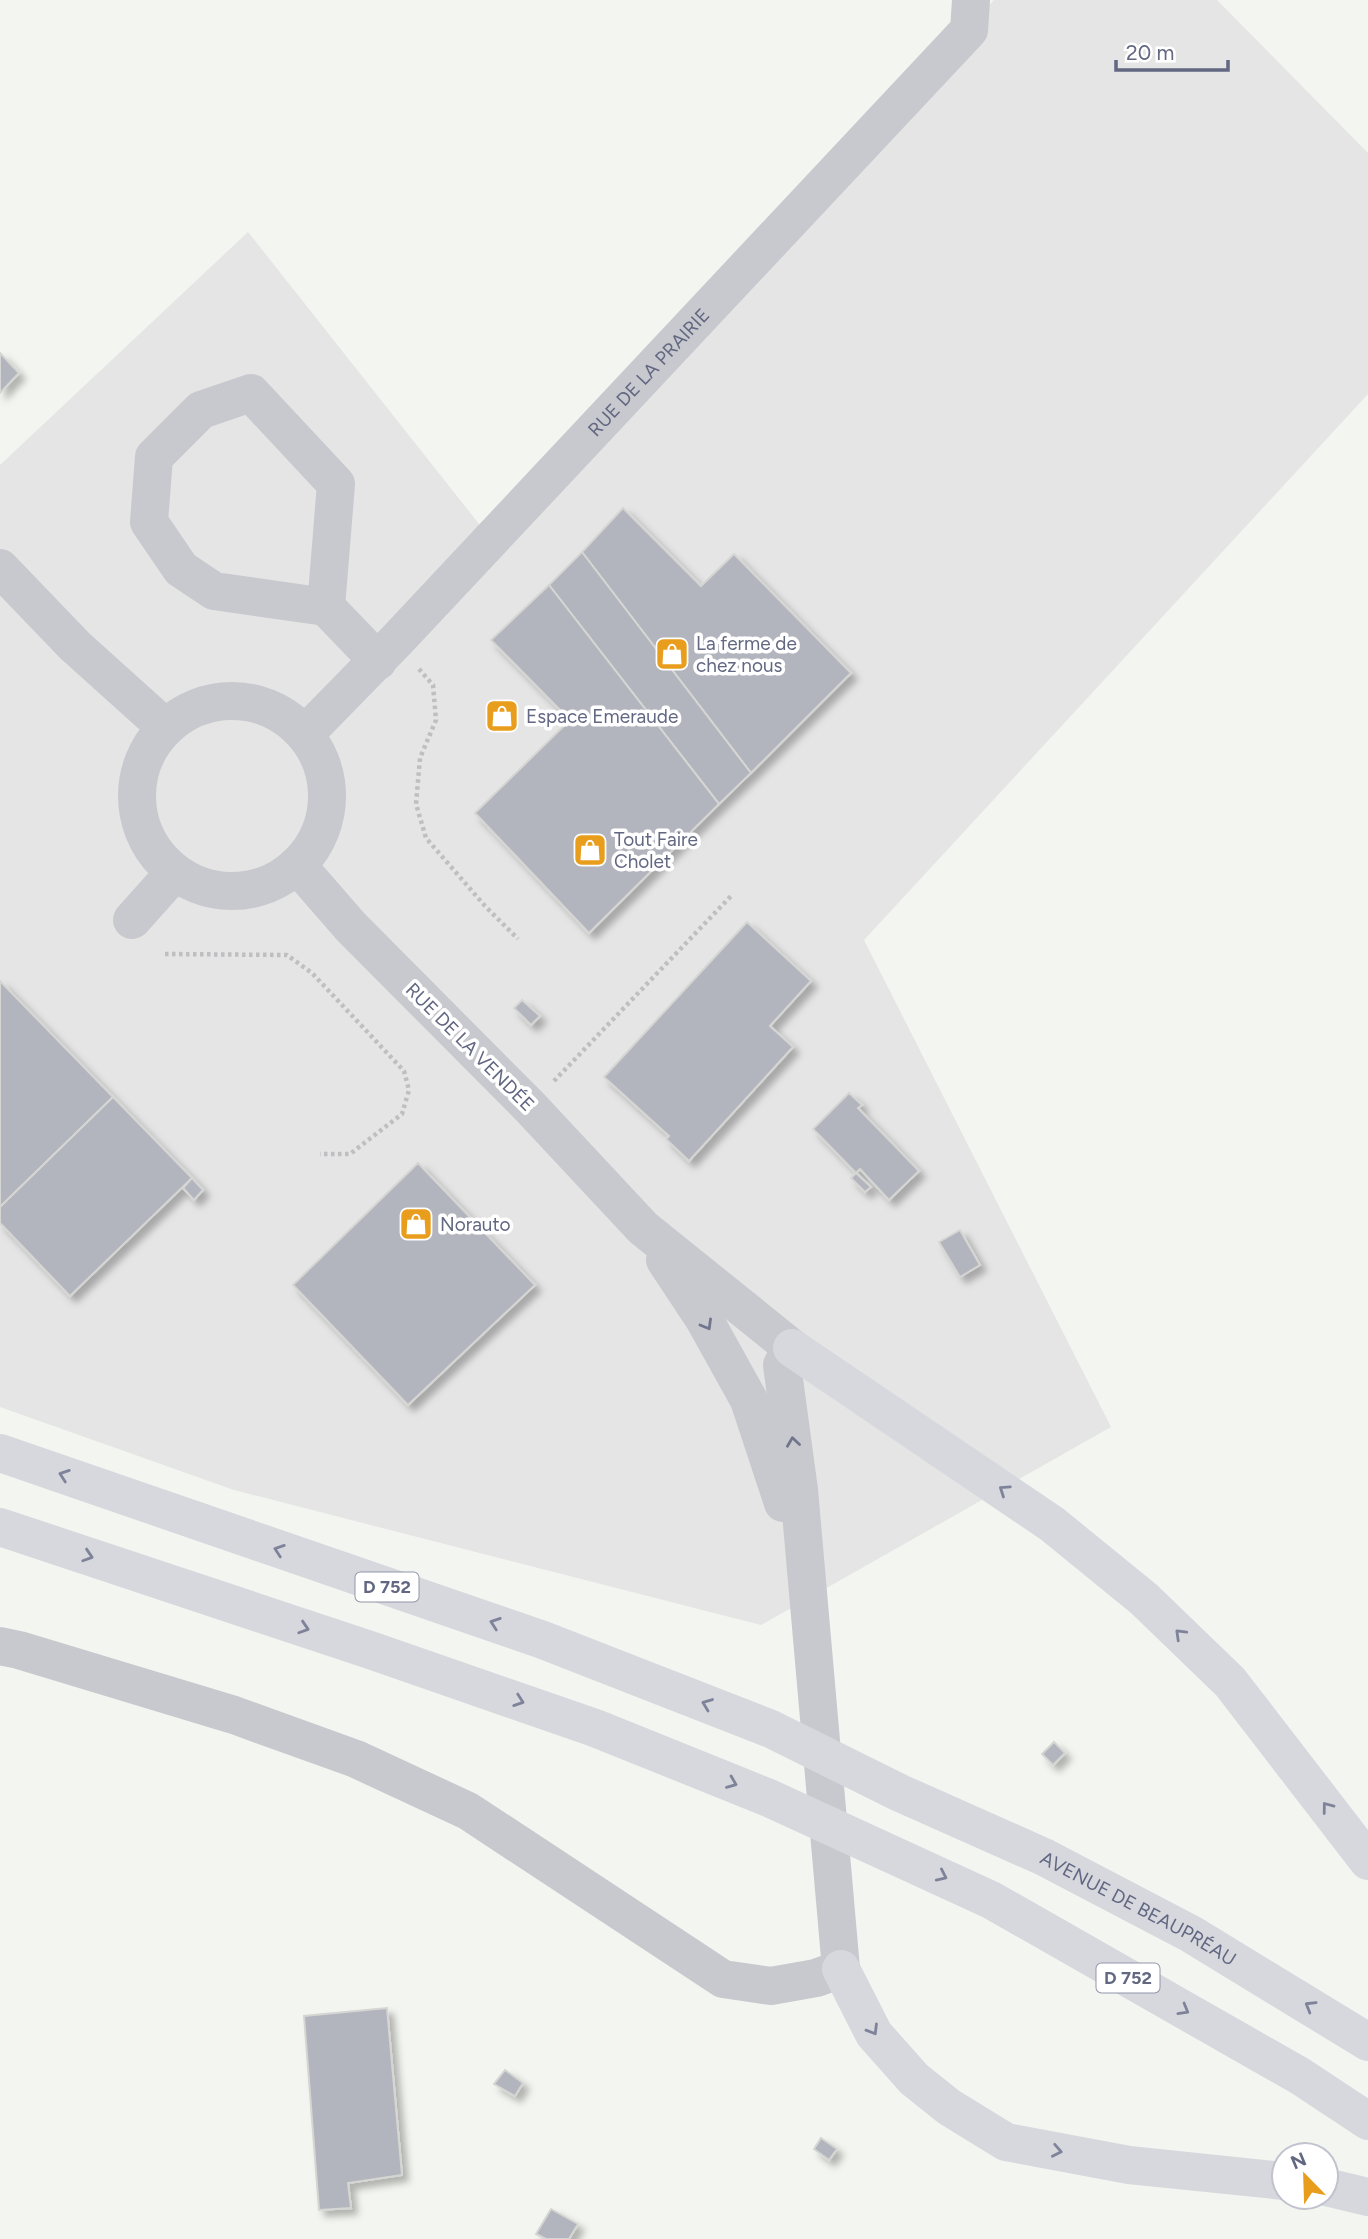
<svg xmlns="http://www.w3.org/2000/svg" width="1368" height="2239" viewBox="0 0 1368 2239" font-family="Figtree,sans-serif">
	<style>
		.built { fill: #e4e5e4 }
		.building { fill: #b3b5be; stroke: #d5d6d3; stroke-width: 2; filter: url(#shadow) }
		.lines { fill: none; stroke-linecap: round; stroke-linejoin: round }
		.path { stroke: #bfbfc2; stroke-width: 4.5; stroke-dasharray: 3.5 3.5; stroke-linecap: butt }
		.minor { stroke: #c8c9ce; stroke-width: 38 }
		.highway { stroke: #d6d8de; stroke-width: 38 }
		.oneway { stroke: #71768d }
		.oneway2 { stroke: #7f8399 }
		.labels { text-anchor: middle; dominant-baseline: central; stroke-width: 7; stroke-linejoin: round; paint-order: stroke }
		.shield { fill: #fff; stroke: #9195a8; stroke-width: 2 }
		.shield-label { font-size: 18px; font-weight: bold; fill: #626782 }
		.street-label { font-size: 19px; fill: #626782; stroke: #fff }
		.poi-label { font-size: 19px; fill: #626782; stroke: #fff; text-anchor: start }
	</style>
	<defs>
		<filter id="shadow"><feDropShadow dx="6" dy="6" stdDeviation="3.5" flood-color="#0004"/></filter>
	</defs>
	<rect width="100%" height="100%" fill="#f3f5f0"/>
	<path class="built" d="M994,0h223l151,153v241l-504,546 247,487 -350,198 -527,-135 -234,-83v-942l248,-233 235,297z"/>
	<g class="building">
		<path d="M0,353l19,20 -19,20z"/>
		<path d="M623,508l78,78 33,-32 117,119 -100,100 -169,-221z"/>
		<path d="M582,552l169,221 -32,31 -170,-219z"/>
		<path d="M549,585l170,219 -130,129 -114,-120 95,-93 -79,-80z"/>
		<path d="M747,922l64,59 -41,45 23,21 -104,114 -23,-22 3,-3 -65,-59z"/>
		<path d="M0,981l113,116 -113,110z"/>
		<path d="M522,1000l18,16 -9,9 -17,-17z"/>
		<path d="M849,1093l13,12 -4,3 61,63 -30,29 -29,-31 -4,4 -43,-44z"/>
		<path d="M113,1097l79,81 -122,118 -70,-73v-16z"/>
		<path d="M418,1163l117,122 -127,120 -115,-120z"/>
		<path d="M856,1173l15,14 -6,5 -14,-14z"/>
		<path d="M192,1178l11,12 -9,10 -11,-12z"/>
		<path d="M960,1230l20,35 -20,12 -21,-35z"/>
		<path d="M1054,1742l11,11 -12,12 -11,-11z"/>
		<path d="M387,2008l15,167 -54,8 3,25 -32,2 -15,-194z"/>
		<path d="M505,2070l18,13 -8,13 -21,-12z"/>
		<path d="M821,2138l16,11 -8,11 -15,-11z"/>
		<path d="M551,2209l27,15 -9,15h-23l-10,-5z"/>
	</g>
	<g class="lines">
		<g class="path">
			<path d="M419,669l14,16 3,35 -16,38 -4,46 10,34 59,68 33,33"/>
			<path d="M165,954l122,1 25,18 92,98 5,19 -7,24 -52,40h-30"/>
			<path d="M554,1081l179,-187"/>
		</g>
		<g class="minor">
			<path d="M0,568l75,78 90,81"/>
			<path d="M326,607l-112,-16 -33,-22 -32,-47 5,-65 47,-47 50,-17 85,91 -10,123 52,54"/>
			<circle cx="232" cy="796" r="95"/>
			<path id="s1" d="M305,734l91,-93 573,-611 2,-30"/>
			<path d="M132,920l42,-47"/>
			<path d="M665,1260l39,59 45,81 34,103"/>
			<path d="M0,1646l19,4 215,65 122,44 112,52 255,168 48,7 45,-8 25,-9 -42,-479 -17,-125 10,-17 -149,-120 -113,-121 -179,-180 -54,-62"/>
		</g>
		<g class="highway">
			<path d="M792,1348l260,176 92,75 86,83 138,179"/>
			<path id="s2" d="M0,1453l543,187 228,89 129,64 144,64 147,77 177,108"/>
			<path d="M0,1527l373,124 222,77 174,70 222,102 309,176 68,45"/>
			<path d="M841,1969l33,65 40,45 35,28 57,35 123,23 155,16"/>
			<path d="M1326,2187l42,10"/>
		</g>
	</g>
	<defs><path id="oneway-chevron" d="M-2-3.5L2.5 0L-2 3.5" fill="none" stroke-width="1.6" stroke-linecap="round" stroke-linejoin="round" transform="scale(1.75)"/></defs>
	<g class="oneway">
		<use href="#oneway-chevron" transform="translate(707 1325) rotate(60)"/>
		<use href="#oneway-chevron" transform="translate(793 1442) rotate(-98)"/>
	</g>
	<g class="oneway2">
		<use href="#oneway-chevron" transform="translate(64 1475) rotate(-161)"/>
		<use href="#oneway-chevron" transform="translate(1004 1490) rotate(-146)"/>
		<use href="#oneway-chevron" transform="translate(279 1550) rotate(-161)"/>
		<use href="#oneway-chevron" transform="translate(88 1556) rotate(18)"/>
		<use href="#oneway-chevron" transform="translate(495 1623) rotate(-161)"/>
		<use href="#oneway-chevron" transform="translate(304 1628) rotate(18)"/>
		<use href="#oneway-chevron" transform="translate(1180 1634) rotate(-136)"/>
		<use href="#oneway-chevron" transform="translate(519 1701) rotate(19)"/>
		<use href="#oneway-chevron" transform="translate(707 1704) rotate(-159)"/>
		<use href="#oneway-chevron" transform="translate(732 1783) rotate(22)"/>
		<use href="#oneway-chevron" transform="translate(1327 1807) rotate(-127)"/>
		<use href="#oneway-chevron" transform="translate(942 1876) rotate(25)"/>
		<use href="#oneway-chevron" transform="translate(1310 2006) rotate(-149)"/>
		<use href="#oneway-chevron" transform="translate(1184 2010) rotate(30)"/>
		<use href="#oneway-chevron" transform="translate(873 2030) rotate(59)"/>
		<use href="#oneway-chevron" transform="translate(1057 2151) rotate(11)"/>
	</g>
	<defs>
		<symbol id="shop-square" viewBox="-11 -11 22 22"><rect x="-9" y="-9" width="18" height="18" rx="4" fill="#e89e1c" stroke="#fff"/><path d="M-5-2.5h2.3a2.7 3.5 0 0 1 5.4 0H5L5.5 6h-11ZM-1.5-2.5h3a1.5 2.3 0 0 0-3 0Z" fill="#fff"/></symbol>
	</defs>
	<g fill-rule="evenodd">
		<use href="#shop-square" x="653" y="635" width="38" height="38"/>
		<use href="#shop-square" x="483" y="697" width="38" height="38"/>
		<use href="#shop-square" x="571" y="831" width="38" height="38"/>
		<use href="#shop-square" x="397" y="1205" width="38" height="38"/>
	</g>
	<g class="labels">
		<g class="shield">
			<rect x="355.5" y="1572.5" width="63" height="29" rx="5"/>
			<rect x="1096.5" y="1963.5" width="63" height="29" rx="5"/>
		</g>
		<g class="shield-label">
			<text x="387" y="1587">D 752</text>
			<text x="1128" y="1978">D 752</text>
		</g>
		<g class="street-label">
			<text stroke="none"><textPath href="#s1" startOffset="499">RUE DE LA PRAIRIE</textPath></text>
			<text transform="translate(470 1047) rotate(45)">RUE DE LA VENDÉE</text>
			<text stroke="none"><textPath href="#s2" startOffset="1228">AVENUE DE BEAUPRÉAU</textPath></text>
		</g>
		<g class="poi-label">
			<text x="696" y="643">La ferme de<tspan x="696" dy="22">chez nous</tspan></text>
			<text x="526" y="716">Espace Emeraude</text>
			<text x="614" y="839">Tout Faire<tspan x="614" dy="22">Cholet</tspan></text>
			<text x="440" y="1224">Norauto</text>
		</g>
	</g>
	<g transform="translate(1305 2176) rotate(337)"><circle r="33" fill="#ffffff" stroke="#c0c2cd" stroke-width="2"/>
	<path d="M0-5L12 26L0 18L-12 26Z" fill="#e89e1c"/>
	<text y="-10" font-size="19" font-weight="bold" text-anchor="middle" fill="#626782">N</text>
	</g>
	<path d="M1116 60v10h112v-10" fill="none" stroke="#626782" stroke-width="3.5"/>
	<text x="1126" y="60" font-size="21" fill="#626782" stroke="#ffffff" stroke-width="5" paint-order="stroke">20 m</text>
</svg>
